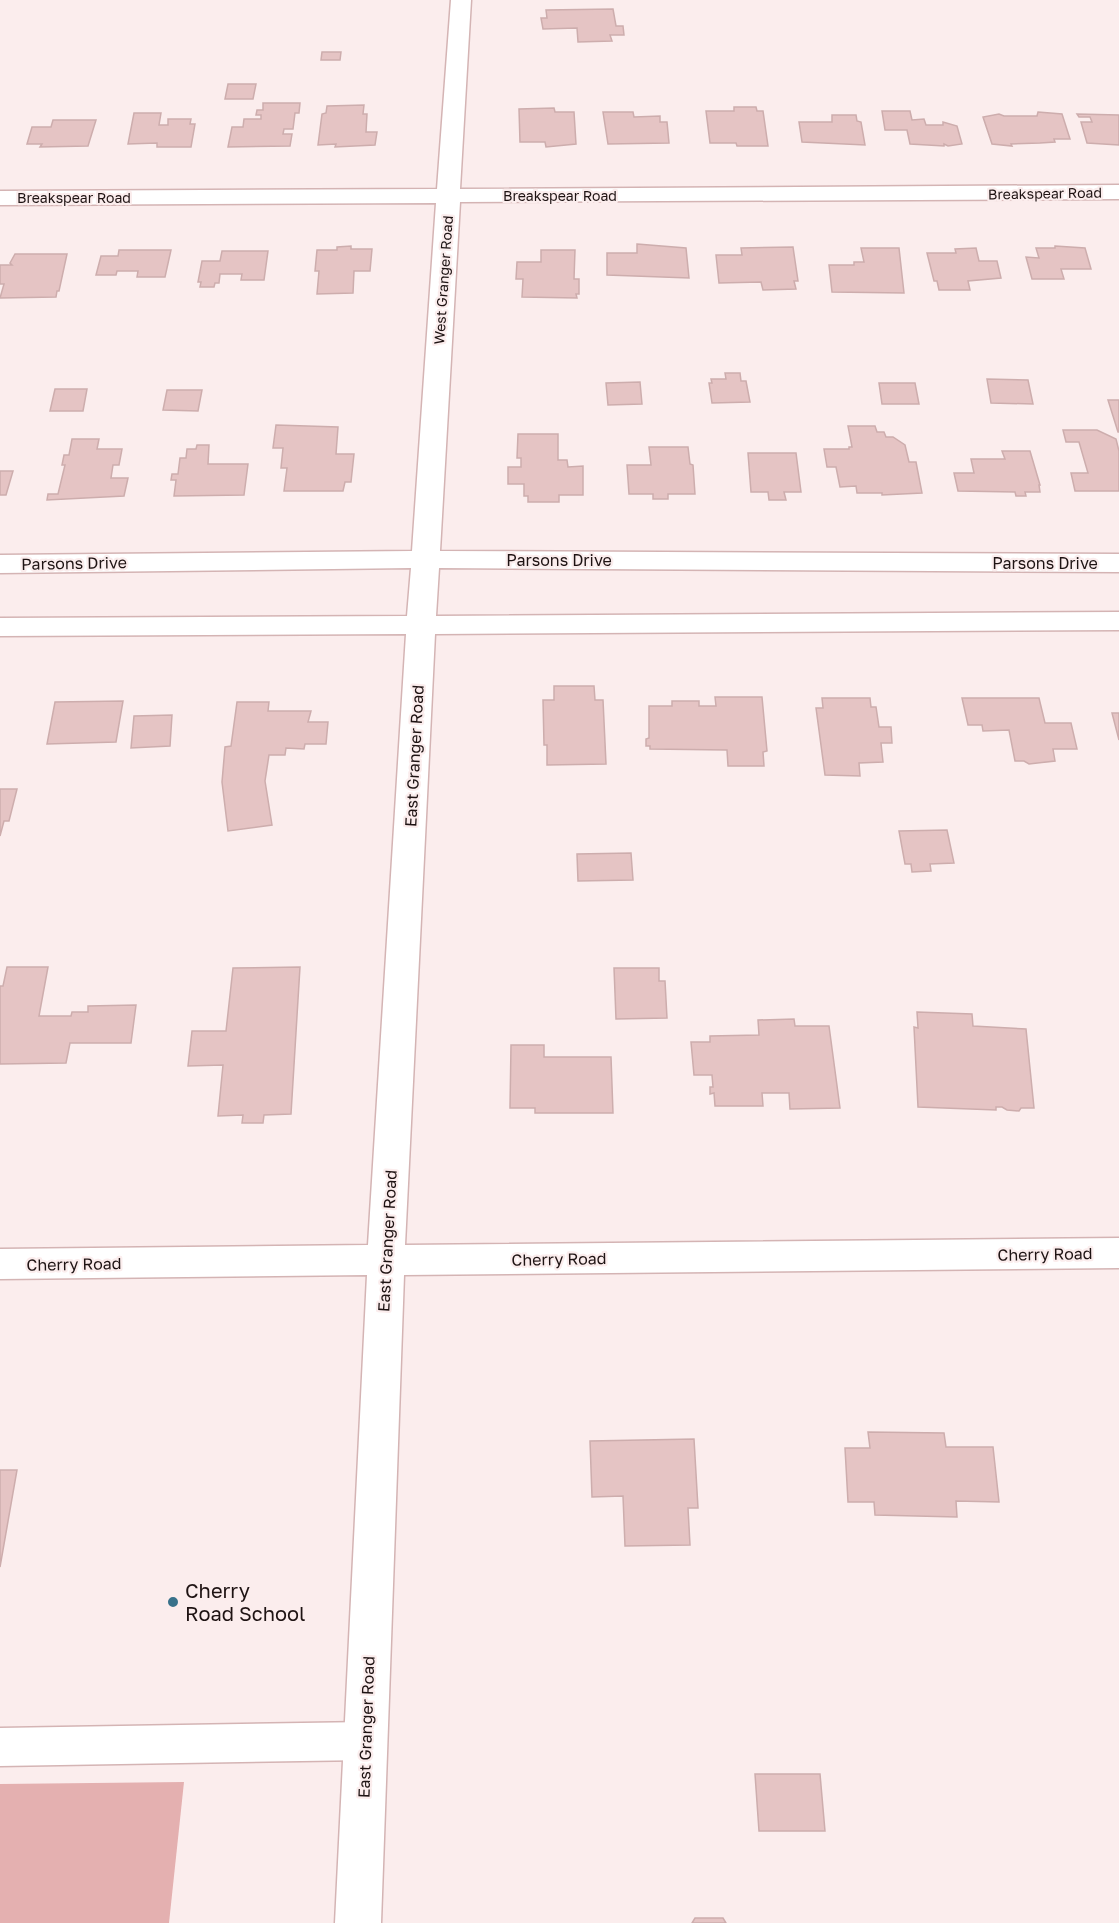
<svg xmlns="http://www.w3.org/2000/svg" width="1119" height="1923" viewBox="0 0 1119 1923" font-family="'Golos Text',sans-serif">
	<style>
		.green { fill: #e4b0b0 }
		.building { fill: #e5c4c4; stroke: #cdadad; stroke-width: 1.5 }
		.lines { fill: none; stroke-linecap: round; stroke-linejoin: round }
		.lane-casing { stroke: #d4b4b4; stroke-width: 3 }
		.street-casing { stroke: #d4b4b4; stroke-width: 3 }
		.lane { fill: #fff; fill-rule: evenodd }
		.street { fill: #fff; fill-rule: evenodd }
		.poi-dot { fill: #38718a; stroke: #fbeded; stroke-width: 2 }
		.labels { text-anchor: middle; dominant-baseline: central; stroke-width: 4.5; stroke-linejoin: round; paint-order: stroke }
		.far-street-label { font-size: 14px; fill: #1e1313; stroke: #fbeded }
		.street-label { font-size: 16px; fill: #1e1313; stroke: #fbeded }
		.near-poi-label { font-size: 20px; fill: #1e1313; stroke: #fbeded; text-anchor: start }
	</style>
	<rect width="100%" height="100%" fill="#fbeded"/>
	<path class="green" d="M184,1782l-15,141h-169v-139z"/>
	<g class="building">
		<path d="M613,9l3,17h7l1,9h-14l2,6 -34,1 -1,-14 -34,1 -2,-11h6l-1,-8z"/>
		<path d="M322,52h19l-1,8h-19z"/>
		<path d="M228,84h28l-3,15h-28z"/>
		<path d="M263,103h37l-1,10h-4l-2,16h-9l-1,5h9l-2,12 -62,1 4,-20h11l1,-8h17v-4h-5l1,-5h6z"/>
		<path d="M364,105l-1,9h4l-1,18h11l-2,13 -40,2 1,-3 -18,1 4,-31 4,-1 1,-7z"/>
		<path d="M734,107h22l1,4h6l5,35h-31l-1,-3h-26l-4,-32h28z"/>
		<path d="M554,108l1,4h19l2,32 -30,3 -1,-5h-25l-1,-33z"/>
		<path d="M882,111h28l2,9 12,-1 2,6h17v-3l14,4 5,18 -14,2 -4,-2v2l-34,-2 -3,-14h-22z"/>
		<path d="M603,112h30l1,5 26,-1v6h7l2,21 -61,1z"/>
		<path d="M1038,112l24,2 8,25h-16l1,3 -15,1 -29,1 1,2 -20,-2 -9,-27 16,-3 5,2h33z"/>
		<path d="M134,113h27l-2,12h9v-6h23l-1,5h5l-4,23h-34v-4l-29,1z"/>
		<path d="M1077,114l42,1v30l-32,-2 -6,-21h11l-2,-5h-11z"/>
		<path d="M832,115h24l1,6 4,1 4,23 -63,-3 -3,-20h33z"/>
		<path d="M53,120h43l-8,26 -48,1 2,-3h-15l5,-17h19z"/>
		<path d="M637,244l49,4 3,30 -82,-3v-22h30z"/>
		<path d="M351,246v3h21l-2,22h-16l-1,22 -36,1 2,-23h-4l2,-21h20v-3z"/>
		<path d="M1055,246l30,2 6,21h-30l3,10h-32l-6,-22 13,1 -3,-10h19z"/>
		<path d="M793,247l5,34h-4l2,8 -33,1 -2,-8 -42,1 -3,-28h26l-1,-7z"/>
		<path d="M861,248h38l5,45 -72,-1 -3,-27h25v-3h10z"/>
		<path d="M976,248l3,13h18l4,17 -33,3 2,9h-31l-2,-9h-3l-7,-28h29l-1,-4z"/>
		<path d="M119,250h52l-6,27h-28l1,-6h-21l-1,4h-20l5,-19h17z"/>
		<path d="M541,250h34l-1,29h5v15h-3l1,4 -55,-1 1,-18h-7l1,-17h24z"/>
		<path d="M222,251h46l-4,29h-23l1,-6h-22l-1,9h-4l-1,4h-14l1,-5h-3l4,-21h18z"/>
		<path d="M15,254h52l-8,37h-2l-1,6 -56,1 4,-14h-4v-19h12l-2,-2z"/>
		<path d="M725,373h15l1,8h5l4,21 -38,1 -3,-20h3l-1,-4h15z"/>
		<path d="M987,379l41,1 5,24 -42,-1z"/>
		<path d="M640,382l2,22 -34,1 -2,-22z"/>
		<path d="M879,383h36l4,21h-37z"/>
		<path d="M55,389h32l-4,22h-33z"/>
		<path d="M167,390h35l-4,21 -35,-1z"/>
		<path d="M1108,400h11v32h-1z"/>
		<path d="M276,425l62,2 -2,27h18l-3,28h-6l-2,9h-59l3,-23h-6l2,-20h-10z"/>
		<path d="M848,426h27l2,6h7l2,5h7l12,8 4,17h7l6,31 -40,2v-2h-25l-1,-7 -16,1 -4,-20h-9l-3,-18h25v-2h3z"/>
		<path d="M1063,430h34l19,9 3,12v40h-44l-4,-18h17l-9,-31h-13z"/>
		<path d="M518,434h40v26h9l1,7 15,-1v29h-24v7h-31v-6h-4v-12h-16v-17h13v-9h-4z"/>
		<path d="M72,439h27l-2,10h25l-3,16h-6l-2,13h17l-4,18 -77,4 1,-6h10l7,-29h-3l2,-10h5z"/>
		<path d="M197,445h12l-1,19h40l-4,31 -70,1 2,-16h-5l1,-6h6l2,-16h6l1,-9h9z"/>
		<path d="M649,447h39l2,17 3,1 2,29h-27v5h-15v-5h-24l-2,-29h24z"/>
		<path d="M1002,451h28l10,34h-1l1,7h-15l1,4h-10l-1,-4 -57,-1 -4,-18h20l-3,-14h34z"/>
		<path d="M748,453h48l5,39h-17l2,8h-17l-1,-8h-17z"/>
		<path d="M0,471h13l-7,24h-6z"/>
		<path d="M554,686h40l1,14h8l3,64 -59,1v-20h-3l-1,-45h11z"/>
		<path d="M715,697h47l5,54 -4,1 1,14h-36l-1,-16 -77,-1v-3h-4v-7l3,-1v-32h23v-5h27v5h17z"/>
		<path d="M822,698h48l1,9h5l3,20h12l1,16h-11l2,19 -24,1 1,13 -35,-1 -9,-67h7z"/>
		<path d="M962,698h77l6,25h26l6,26h-24l2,12 -26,3 -5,-3h-9l-6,-31 -26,1 -1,-6h-14z"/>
		<path d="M123,701l-7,41 -69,2 8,-42z"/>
		<path d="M237,702h32l-1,9h43l-3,11h20l-2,22h-21l-1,5 -18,-1 -1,7h-16l-4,26 7,44 -44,6 -6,-49 3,-35 6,-1z"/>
		<path d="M1112,713h7v27z"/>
		<path d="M172,715l-2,31 -39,2 3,-32z"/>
		<path d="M0,789h17l-8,32h-5l-4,15z"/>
		<path d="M947,830l7,33 -24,1 1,7 -19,1 -1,-8h-6l-6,-33z"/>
		<path d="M631,853l2,27 -55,1 -1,-27z"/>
		<path d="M7,967h41l-9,49h32l1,-4h16v-6l48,-1 -5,38h-61l-4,20 -66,1v-78h3z"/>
		<path d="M300,967l-9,147 -27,1 -1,8h-21l1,-8 -25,1 5,-51 -35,1 4,-35h34l7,-63z"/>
		<path d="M614,968h45v13h6l2,37 -51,1z"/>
		<path d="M917,1012l55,2 1,12 53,3 8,79h-13l-2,3 -12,-1 -5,-3h-6v3l-78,-3 -4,-80 4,1z"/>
		<path d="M794,1019l1,7h34l11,82 -50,1 -1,-16h-27l1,13h-48l-1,-13 -4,1v-7h3l-1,-12h-18l-3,-33h19v-6l49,-1 -1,-15z"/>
		<path d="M511,1045h33v12h67l2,56h-78v-5h-25z"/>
		<path d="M868,1432l76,1 2,14h47l6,55 -43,-1 1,16 -82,-2 -1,-13h-26l-3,-54h25z"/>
		<path d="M694,1439l4,69h-10l2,37 -65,1 -2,-50 -31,1 -2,-56z"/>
		<path d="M0,1470h17l-17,97z"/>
		<path d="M755,1774h65l5,57h-66z"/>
		<path d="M695,1918h28l3,5h-34z"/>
	</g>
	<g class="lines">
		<defs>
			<path id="lane" d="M366,1722l14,6 6,13 -6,13 -14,6 -366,6v-38z"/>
			<path id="street" d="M451,0h20l-11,189 659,-4v14l-659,3 -20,349 679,3v18l-680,-4 -3,48 683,-4v18l-684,4 -30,611 714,-7v30l-715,7 -23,648h-46l32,-648 -367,4v-30l368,-4 38,-611 -406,2v-18l407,-2 4,-48 -411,5v-18l412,-4 24,-348 -436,2v-14l437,-2z"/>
		</defs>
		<use href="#lane" class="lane-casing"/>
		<use href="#street" class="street-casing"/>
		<use href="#lane" class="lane"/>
		<use href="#street" class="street"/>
	</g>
	<circle class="poi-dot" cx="173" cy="1602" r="6"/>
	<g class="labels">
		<g class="far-street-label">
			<text transform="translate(1045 193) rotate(-1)">Breakspear Road</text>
			<text x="560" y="195">Breakspear Road</text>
			<text x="74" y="197">Breakspear Road</text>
			<text transform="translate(443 280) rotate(-86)">West Granger Road</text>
		</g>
		<g class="street-label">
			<text x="559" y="560">Parsons Drive</text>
			<text transform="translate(74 563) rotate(-1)">Parsons Drive</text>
			<text x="1045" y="563">Parsons Drive</text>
			<text transform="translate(414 756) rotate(-87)">East Granger Road</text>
			<text transform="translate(387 1241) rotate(-87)">East Granger Road</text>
			<text transform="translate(1045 1254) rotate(-1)">Cherry Road</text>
			<text transform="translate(559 1259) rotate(-1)">Cherry Road</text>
			<text transform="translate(74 1264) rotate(-1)">Cherry Road</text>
			<text transform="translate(366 1727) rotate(-88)">East Granger Road</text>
		</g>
		<g class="near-poi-label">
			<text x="185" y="1590">Cherry<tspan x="185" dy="23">Road School</tspan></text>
		</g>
	</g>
</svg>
